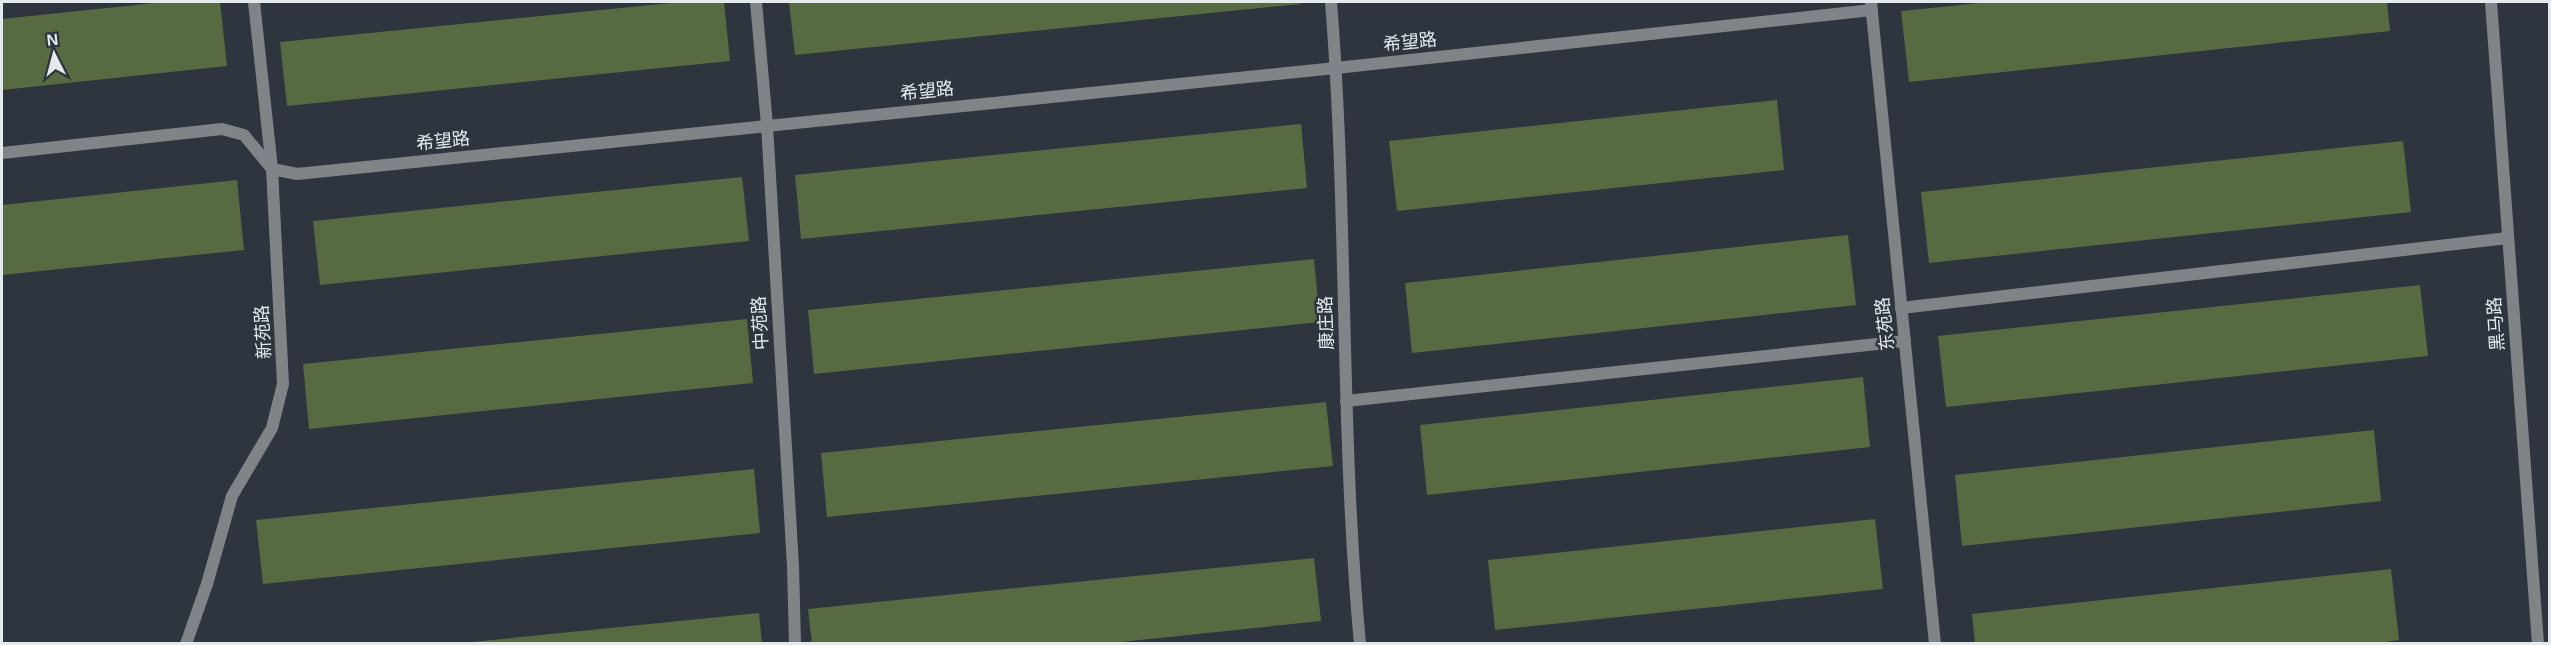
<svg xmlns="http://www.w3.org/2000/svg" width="2551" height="645" viewBox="0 0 2551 645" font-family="Helvetica,'Noto Sans SC',sans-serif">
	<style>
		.building { fill: #586a42 }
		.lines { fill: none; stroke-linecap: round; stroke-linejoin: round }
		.lane { stroke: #808489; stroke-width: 12 }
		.street { stroke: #808489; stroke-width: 12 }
		.labels { text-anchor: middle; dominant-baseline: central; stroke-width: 5; stroke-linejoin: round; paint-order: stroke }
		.street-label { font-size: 18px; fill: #e4e9ee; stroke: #2e353e }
	</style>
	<rect width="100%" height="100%" fill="#2e353e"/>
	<g class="building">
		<path d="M164,2h56l7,64 -225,24v-71z"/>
		<path d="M681,2h43l6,59 -443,45 -7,-64z"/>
		<path d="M789,2h511v2l-505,51z"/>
		<path d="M1989,2h398l3,29 -481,51 -8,-71z"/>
		<path d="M1777,100l7,70 -387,41 -8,-70z"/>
		<path d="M1301,124l6,64 -506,51 -6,-64z"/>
		<path d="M2403,141l8,71 -482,51 -8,-71z"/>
		<path d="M742,177l7,64 -429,44 -7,-64z"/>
		<path d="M237,180l7,70 -242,25v-70z"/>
		<path d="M1848,235l8,70 -444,48 -7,-70z"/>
		<path d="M1314,259l6,63 -506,52 -6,-64z"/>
		<path d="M2420,285l8,71 -482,51 -8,-71z"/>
		<path d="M747,319l6,64 -444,46 -6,-65z"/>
		<path d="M1863,377l7,70 -443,48 -7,-70z"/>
		<path d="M1326,402l7,64 -506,51 -6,-64z"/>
		<path d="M2374,430l7,71 -419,45 -7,-71z"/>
		<path d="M754,469l6,64 -497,51 -7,-64z"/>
		<path d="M1875,519l8,70 -388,41 -7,-70z"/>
		<path d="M1314,558l7,63 -219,23h-290l-4,-35z"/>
		<path d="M2391,569l8,71 -29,4h-395l-3,-30z"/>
		<path d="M759,613l3,31h-290v-2z"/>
	</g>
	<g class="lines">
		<g class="lane">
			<path d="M1901,308l607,-70"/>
			<path d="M1346,401l559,-60"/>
		</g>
		<g class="street">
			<path d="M756,2l11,123 26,441 2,78"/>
			<path d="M1331,2c17,213 9,428 29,642"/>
			<path d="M2491,2l47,642"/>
			<path d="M1871,3l64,641"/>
			<path d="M2,153l220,-24 22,6 28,34 25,5 1039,-106 536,-58"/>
			<path d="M186,644l21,-60 25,-88 40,-68 11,-44 -11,-215 -18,-167"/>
		</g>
	</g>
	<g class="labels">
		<g class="street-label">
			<text transform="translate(1410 42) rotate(-6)">希望路</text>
			<text transform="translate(927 91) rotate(-6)">希望路</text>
			<text transform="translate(443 141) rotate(-6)">希望路</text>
			<text transform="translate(760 323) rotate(-93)">中苑路</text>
			<text transform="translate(1326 323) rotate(-92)">康庄路</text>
			<text transform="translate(1885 324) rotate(-96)">东苑路</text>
			<text transform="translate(2496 324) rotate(-94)">黑马路</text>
			<text transform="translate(263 332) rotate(-93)">新苑路</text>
		</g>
	</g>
	<rect width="2551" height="645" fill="none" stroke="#e4e9ee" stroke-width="6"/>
	<g transform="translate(54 54) rotate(354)" stroke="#2e353e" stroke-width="4.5" paint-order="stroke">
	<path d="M0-4.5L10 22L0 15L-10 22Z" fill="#e4e9ee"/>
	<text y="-9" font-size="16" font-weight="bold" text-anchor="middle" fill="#e4e9ee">N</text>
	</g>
</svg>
